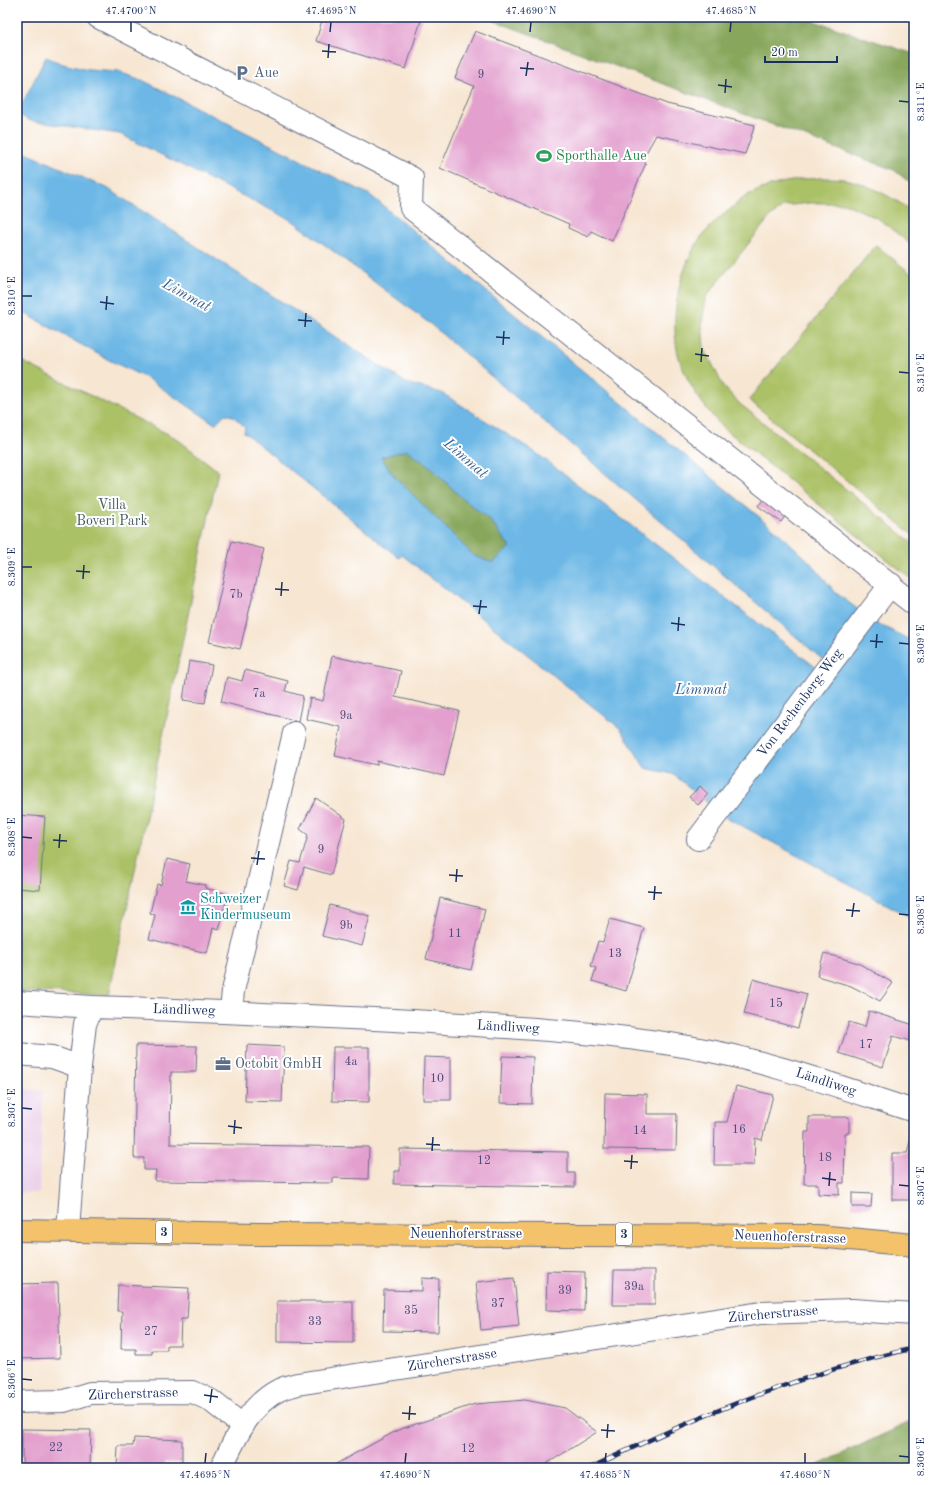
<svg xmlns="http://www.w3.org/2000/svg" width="931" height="1485" viewBox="0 0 931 1485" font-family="'Old Standard TT',serif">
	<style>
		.built { fill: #ebd1eb }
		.green { fill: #abc166; stroke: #637862 }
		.forest { fill: #88a75b; stroke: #526b5c }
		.water { fill: #6cb7e5; stroke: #4473a2; fill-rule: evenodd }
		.building { fill: #e3a0cf }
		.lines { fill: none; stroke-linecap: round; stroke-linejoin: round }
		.minor-casing { stroke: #686f87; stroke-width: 24 }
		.major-casing { stroke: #686f87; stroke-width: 24 }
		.minor { stroke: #fff; stroke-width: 22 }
		.major { stroke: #f3c26a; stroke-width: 22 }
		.rail-casing { stroke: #1b2f5e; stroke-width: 4.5 }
		.rail { stroke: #fff; stroke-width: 3; stroke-dasharray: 9; stroke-linecap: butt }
		.ticks { fill: none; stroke: #1b2f5e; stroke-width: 1.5 }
		.labels { text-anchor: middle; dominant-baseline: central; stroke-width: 4; stroke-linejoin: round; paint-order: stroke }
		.number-label { font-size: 12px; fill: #4d4b7a }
		.shield { fill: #fff; stroke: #5f6d8e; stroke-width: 1 }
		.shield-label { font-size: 13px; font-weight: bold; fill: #1b2f5e }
		.service-label { font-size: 14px; fill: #4e5e75; stroke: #fff; text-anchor: start }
		.leisure-label { font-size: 14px; fill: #27864d; stroke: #fff; text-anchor: start }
		.park-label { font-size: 14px; fill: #465b60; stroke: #fff }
		.street-label { font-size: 14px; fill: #1b2f5e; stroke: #fff }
		.culture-label { font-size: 14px; fill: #0d838f; stroke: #fff; text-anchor: start }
		.water-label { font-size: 15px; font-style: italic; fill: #375f8d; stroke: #fff }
		.neatline { fill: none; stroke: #1b2f5e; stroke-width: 1.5 }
		.ticks-label { font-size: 10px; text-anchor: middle; fill: #1b2f5e }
	</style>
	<rect width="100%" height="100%" fill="#fff"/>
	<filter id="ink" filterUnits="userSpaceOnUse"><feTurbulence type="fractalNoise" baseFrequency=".025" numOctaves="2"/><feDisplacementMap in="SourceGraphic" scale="8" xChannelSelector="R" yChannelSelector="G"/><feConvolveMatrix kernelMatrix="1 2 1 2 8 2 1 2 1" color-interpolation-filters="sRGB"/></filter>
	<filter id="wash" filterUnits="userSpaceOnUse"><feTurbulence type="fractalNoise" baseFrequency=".012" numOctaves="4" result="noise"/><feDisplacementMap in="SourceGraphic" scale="16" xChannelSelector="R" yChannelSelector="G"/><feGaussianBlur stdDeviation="0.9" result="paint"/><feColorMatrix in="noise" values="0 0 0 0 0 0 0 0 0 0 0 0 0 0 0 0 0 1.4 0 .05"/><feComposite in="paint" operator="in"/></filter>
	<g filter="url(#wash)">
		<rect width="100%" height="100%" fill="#f7e6d2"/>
		<path class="built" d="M17,1089l26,2 -4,102h-22z"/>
		<g class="green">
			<path d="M821,178c7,0 15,0 22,1 20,2 55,21 71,34v34l-35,-28 -35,-16h-35l-25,3 -15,12 -63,79 -4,26 2,24 19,39 17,18 174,140v37l-194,-156c-18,-22 -29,-35 -39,-61 -14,-38 -3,-97 21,-128 9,-11 20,-21 31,-29 5,-5 11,-10 17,-13 23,-11 46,-15 71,-16z"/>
			<path d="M876,245l38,31v260l-165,-136z"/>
			<path d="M17,359l159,79 42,33 -109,524 -92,-4z"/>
		</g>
		<g class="forest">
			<path d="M484,17h318l112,37v132l-20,-16z"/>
			<path d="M407,450l21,15 34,33 28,22 20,27 -17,16 -19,-7 -80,-80 -13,-19z"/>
			<path d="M914,1420v48h-102z"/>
		</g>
		<path class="water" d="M46,57l17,7 25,6 30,2 24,8 228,115 410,339 30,28 26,31 40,30 38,19v277l-190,-103 -51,-42 -28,-6 -24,-39 -219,-174 -3,3 -155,-126 1,-5 -12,-11 -8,-2 -10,10 -67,-45 -41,-20 -90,-50v-160l90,39 299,195 36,10 93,59 295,226 6,-7 -407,-348 -136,-102 -173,-87 -89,-13 -14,-7zM407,450l21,15 34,33 28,22 20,27 -17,16 -19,-7 -80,-80 -13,-19z"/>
		<g id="blocks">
			<g class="building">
				<path d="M17,17h7l-7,14z"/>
				<path d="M323,17h99l-16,52 -90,-28z"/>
				<path d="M475,31l192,73 88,21 -10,29 -89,-19 -14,25 4,3 -34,78 -21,-10 -3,6 -20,-9 1,-4 -129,-56 34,-82 -19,-8z"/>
				<path d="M766,496l22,16 -7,10 -23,-16z"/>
				<path d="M232,541l32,8 -24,100 -31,-7z"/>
				<path d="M332,656l69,15 -6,26 64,14 -15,65 -67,-15v4l-42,-9 6,-29 -35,-8 4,-21 13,3z"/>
				<path d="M189,661l23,4 -7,38 -22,-3z"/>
				<path d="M245,670l43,11 -3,10 18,5 -5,25 -77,-19 6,-25 15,4z"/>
				<path d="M700,786l8,8 -10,11 -9,-8z"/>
				<path d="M316,798l30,21 -15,56 -27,-8 -6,23 -14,-4 7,-25 9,2 8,-28 -8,-6z"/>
				<path d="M17,815l28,2 -5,73 -23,-2z"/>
				<path d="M167,859l23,5 -4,17 19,4v3l19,5 -1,7 3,1 -7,29 -6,-2 -6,25 -58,-14 6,-24 -5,-2 7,-29 4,1z"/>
				<path d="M440,898l45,11 -14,61 -45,-11z"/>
				<path d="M330,905l40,11 -8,30 -40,-10z"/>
				<path d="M610,919l34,9 -18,63 -34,-10 4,-13 -5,-2 7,-25 5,1z"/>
				<path d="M824,953l34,10 35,20 -13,18 -29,-15 -34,-10z"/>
				<path d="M753,979l54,15 -9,34 -54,-14z"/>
				<path d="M869,1011l45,14v17l-21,-6 -10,31 -44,-14 10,-31 16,5z"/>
				<path d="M136,1045l61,1 -1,26h-25l-1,72 199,3 -1,32 -35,-1v5l-178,-2 1,-11h-12v-12h-10z"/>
				<path d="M247,1045l37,2 -2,55 -37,-1z"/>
				<path d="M333,1047h36v55l-37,-1z"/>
				<path d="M502,1056l31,1 -1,47 -32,-1z"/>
				<path d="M424,1057l27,1v42h-28z"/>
				<path d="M736,1086l37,9 -11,45 -7,-2 -1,27h-40l1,-43h12z"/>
				<path d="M605,1093l42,1v20h30l-1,36 -72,-1z"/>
				<path d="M809,1117h40v16h-4l-1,50h-5v12l-21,-1v-10h-14l1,-52h4z"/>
				<path d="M911,1137l3,1v62h-22v-47h15z"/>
				<path d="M400,1149l168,3v21h7v14l-181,-3v-13h6z"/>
				<path d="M852,1193l20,1 -1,13h-19z"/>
				<path d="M614,1270h41v35h-42z"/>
				<path d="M547,1271l38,1 -1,39 -38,-1z"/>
				<path d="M422,1278l17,1 -1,53 -55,-1 1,-41 38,1z"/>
				<path d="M514,1278l5,48 -38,4 -5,-48z"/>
				<path d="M58,1283l2,75 -43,1v-75z"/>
				<path d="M118,1285l71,3 -2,31h-6l-1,26h-13v5h-15v4h-16v-5h-15l1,-38h-5z"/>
				<path d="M277,1301h76v42l-76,-1z"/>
				<path d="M525,1400l40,8 32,24 -57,36h-203l-3,-3 64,-35 77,-26z"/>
				<path d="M22,1429l69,1 -1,37 -68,-1z"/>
				<path d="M134,1438l48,2v23l-18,-1v6h-47l1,-22h15z"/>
			</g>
		</g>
	</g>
	<g filter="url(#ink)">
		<use href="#blocks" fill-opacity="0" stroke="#686f87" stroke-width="1"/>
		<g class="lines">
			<defs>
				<g id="minor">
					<path d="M98,17l314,161 -1,30 503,396"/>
					<path d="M698,839l193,-255"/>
					<path d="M17,1002l75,5"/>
					<path d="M231,1011l2,-20 61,-258"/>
					<path d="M17,1054l35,3 28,10"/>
					<path d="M68,1230l12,-163 5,-43 7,-17c107,3 214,9 322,14 92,6 183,10 275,26 77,13 151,40 225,64"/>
					<path d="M17,1402l47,-1 26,-8 103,-1 17,8 33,26"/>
					<path d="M221,1468c14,-29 28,-63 58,-78 5,-3 12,-4 18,-6l464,-71 91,-3 62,4"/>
				</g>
				<path id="major" d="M17,1230l243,4 557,2 97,9"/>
			</defs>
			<use href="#minor" class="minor-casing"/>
			<use href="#major" class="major-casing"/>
			<use href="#minor" class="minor"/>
			<use href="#major" class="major"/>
			<defs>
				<path id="rail" d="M590,1468c105,-51 209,-94 324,-120"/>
			</defs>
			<use href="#rail" class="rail-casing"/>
			<use href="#rail" class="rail"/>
		</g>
	</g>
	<path class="ticks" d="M131,32v-10M330,32l1,-10M530,32l1,-10M730,32l1,-10M322,51l14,1M328,58l1,-14M520,68l14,1M526,76l2,-14M718,85l14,2M725,93l1,-14M899,101l10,1M22,296h10M100,302l14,2M106,310l1,-14M298,320l14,1M305,327l1,-14M496,337l14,1M503,345l1,-14M695,354l14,2M701,362l1,-14M899,372l10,1M22,567h10M76,571l14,1M83,579l1,-14M275,589l14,1M281,596l1,-14M473,606l14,1M479,614l2,-14M671,623l14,2M678,631l1,-14M870,641l13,1M899,643l10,1M876,648l1,-14M22,837l10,1M53,840l14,1M59,848l1,-14M251,858l14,1M257,865l2,-14M449,875l14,1M456,882l1,-13M648,892l14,1M654,900l1,-14M846,910l14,1M899,914l10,1M852,917l2,-14M22,1108l10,1M228,1126l14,2M234,1134l1,-14M426,1144l14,1M432,1151l1,-14M624,1161l14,1M631,1169l1,-14M822,1178l14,2M899,1185l10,1M829,1186l1,-14M22,1379l10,1M204,1395l14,2M210,1403l2,-14M402,1413l14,1M409,1420l1,-14M601,1430l14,1M607,1438l1,-14M899,1456l10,1M205,1463l1,-10M405,1463l1,-10M605,1463l1,-10M805,1463v-10"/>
	<defs>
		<symbol id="parking-bare" viewBox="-9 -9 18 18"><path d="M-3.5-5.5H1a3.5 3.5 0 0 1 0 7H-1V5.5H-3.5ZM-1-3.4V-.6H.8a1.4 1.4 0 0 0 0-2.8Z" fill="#5c6f8a" stroke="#fff" stroke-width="2.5" paint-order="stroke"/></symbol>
		<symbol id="stadium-bare" viewBox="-9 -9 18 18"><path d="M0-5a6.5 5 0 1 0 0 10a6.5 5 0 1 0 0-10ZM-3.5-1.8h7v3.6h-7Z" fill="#2e9e5b" stroke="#fff" stroke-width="2.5" paint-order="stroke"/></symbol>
		<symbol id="museum-bare" viewBox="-9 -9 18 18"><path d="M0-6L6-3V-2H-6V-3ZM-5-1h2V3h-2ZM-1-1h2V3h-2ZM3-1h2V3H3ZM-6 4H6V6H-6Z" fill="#0f9aa8" stroke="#fff" stroke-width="2.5" paint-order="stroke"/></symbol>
		<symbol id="office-bare" viewBox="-9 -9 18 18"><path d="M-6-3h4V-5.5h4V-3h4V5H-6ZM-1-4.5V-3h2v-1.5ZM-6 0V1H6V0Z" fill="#5c6f8a" stroke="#fff" stroke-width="2.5" paint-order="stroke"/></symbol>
	</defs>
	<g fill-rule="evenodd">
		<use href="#parking-bare" x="231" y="62" width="22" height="22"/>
		<use href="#stadium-bare" x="533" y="145" width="22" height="22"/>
		<use href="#museum-bare" x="177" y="896" width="22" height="22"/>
		<use href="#office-bare" x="212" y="1053" width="22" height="22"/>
	</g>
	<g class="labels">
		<g class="number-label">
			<text x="481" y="75">9</text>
			<text x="236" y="595">7b</text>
			<text x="259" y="694">7a</text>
			<text x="346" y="716">9a</text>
			<text x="321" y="850">9</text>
			<text x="346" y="926">9b</text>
			<text x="455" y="934">11</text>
			<text x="615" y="954">13</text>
			<text x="776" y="1004">15</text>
			<text x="866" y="1045">17</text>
			<text x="351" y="1062">4a</text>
			<text x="437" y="1079">10</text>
			<text x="739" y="1130">16</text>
			<text x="640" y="1131">14</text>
			<text x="825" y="1158">18</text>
			<text x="484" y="1161">12</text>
			<text x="634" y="1287">39a</text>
			<text x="565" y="1291">39</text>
			<text x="498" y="1304">37</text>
			<text x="411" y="1311">35</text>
			<text x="315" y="1322">33</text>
			<text x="151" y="1332">27</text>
			<text x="56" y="1448">22</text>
			<text x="468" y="1449">12</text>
		</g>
		<g class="shield">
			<rect x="156" y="1221" width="16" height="22" rx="3"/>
			<rect x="616" y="1223" width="16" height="22" rx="3"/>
		</g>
		<g class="shield-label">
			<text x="164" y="1232">3</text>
			<text x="624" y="1234">3</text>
		</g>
		<g class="service-label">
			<text x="254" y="73">Aue</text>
			<text x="235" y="1064">Octobit GmbH</text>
		</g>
		<g class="leisure-label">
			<text x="556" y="156">Sporthalle Aue</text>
		</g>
		<g class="park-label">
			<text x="112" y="505">Villa<tspan x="112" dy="16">Boveri Park</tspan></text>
		</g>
		<g class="street-label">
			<text transform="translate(800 703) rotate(-53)">Von Rechenberg-Weg</text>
			<text transform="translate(184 1010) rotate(2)">Ländliweg</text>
			<text transform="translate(508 1027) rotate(3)">Ländliweg</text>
			<text transform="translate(826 1082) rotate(18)">Ländliweg</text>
			<text x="466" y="1234">Neuenhoferstrasse</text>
			<text transform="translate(790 1237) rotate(2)">Neuenhoferstrasse</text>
			<text transform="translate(773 1314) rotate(-5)">Zürcherstrasse</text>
			<text transform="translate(452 1360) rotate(-9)">Zürcherstrasse</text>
			<text transform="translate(133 1394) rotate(-2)">Zürcherstrasse</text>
		</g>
		<g class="culture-label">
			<text x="200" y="899">Schweizer<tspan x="200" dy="16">Kindermuseum</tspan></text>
		</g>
		<g class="water-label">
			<text transform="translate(186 296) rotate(29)">Limmat</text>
			<text transform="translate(465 459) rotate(41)">Limmat</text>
			<text x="701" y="690">Limmat</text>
		</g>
	</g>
	<rect width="931" height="1485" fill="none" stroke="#fff" stroke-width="44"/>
	<path d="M765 56v6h72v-6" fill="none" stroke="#1b2f5e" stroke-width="2"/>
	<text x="771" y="56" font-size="12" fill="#1b2f5e" stroke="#ffffff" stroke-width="3" paint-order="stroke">20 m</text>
	<rect x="22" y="22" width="887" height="1441" class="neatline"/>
	<g class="ticks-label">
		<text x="131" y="14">47.4700°N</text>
		<text x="331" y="14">47.4695°N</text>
		<text x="531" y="14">47.4690°N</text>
		<text x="731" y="14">47.4685°N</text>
		<text transform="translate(920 102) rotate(-90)" y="4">8.311°E</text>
		<text transform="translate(11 296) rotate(-90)" y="4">8.310°E</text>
		<text transform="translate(920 373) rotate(-90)" y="4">8.310°E</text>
		<text transform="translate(11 567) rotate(-90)" y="4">8.309°E</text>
		<text transform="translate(920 644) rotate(-90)" y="4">8.309°E</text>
		<text transform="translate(11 837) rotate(-90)" y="4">8.308°E</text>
		<text transform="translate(920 915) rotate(-90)" y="4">8.308°E</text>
		<text transform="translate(11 1108) rotate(-90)" y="4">8.307°E</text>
		<text transform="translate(920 1186) rotate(-90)" y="4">8.307°E</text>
		<text transform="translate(11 1379) rotate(-90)" y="4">8.306°E</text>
		<text transform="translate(920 1457) rotate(-90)" y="4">8.306°E</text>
		<text x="205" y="1478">47.4695°N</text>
		<text x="405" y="1478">47.4690°N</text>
		<text x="605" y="1478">47.4685°N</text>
		<text x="805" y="1478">47.4680°N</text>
	</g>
</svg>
